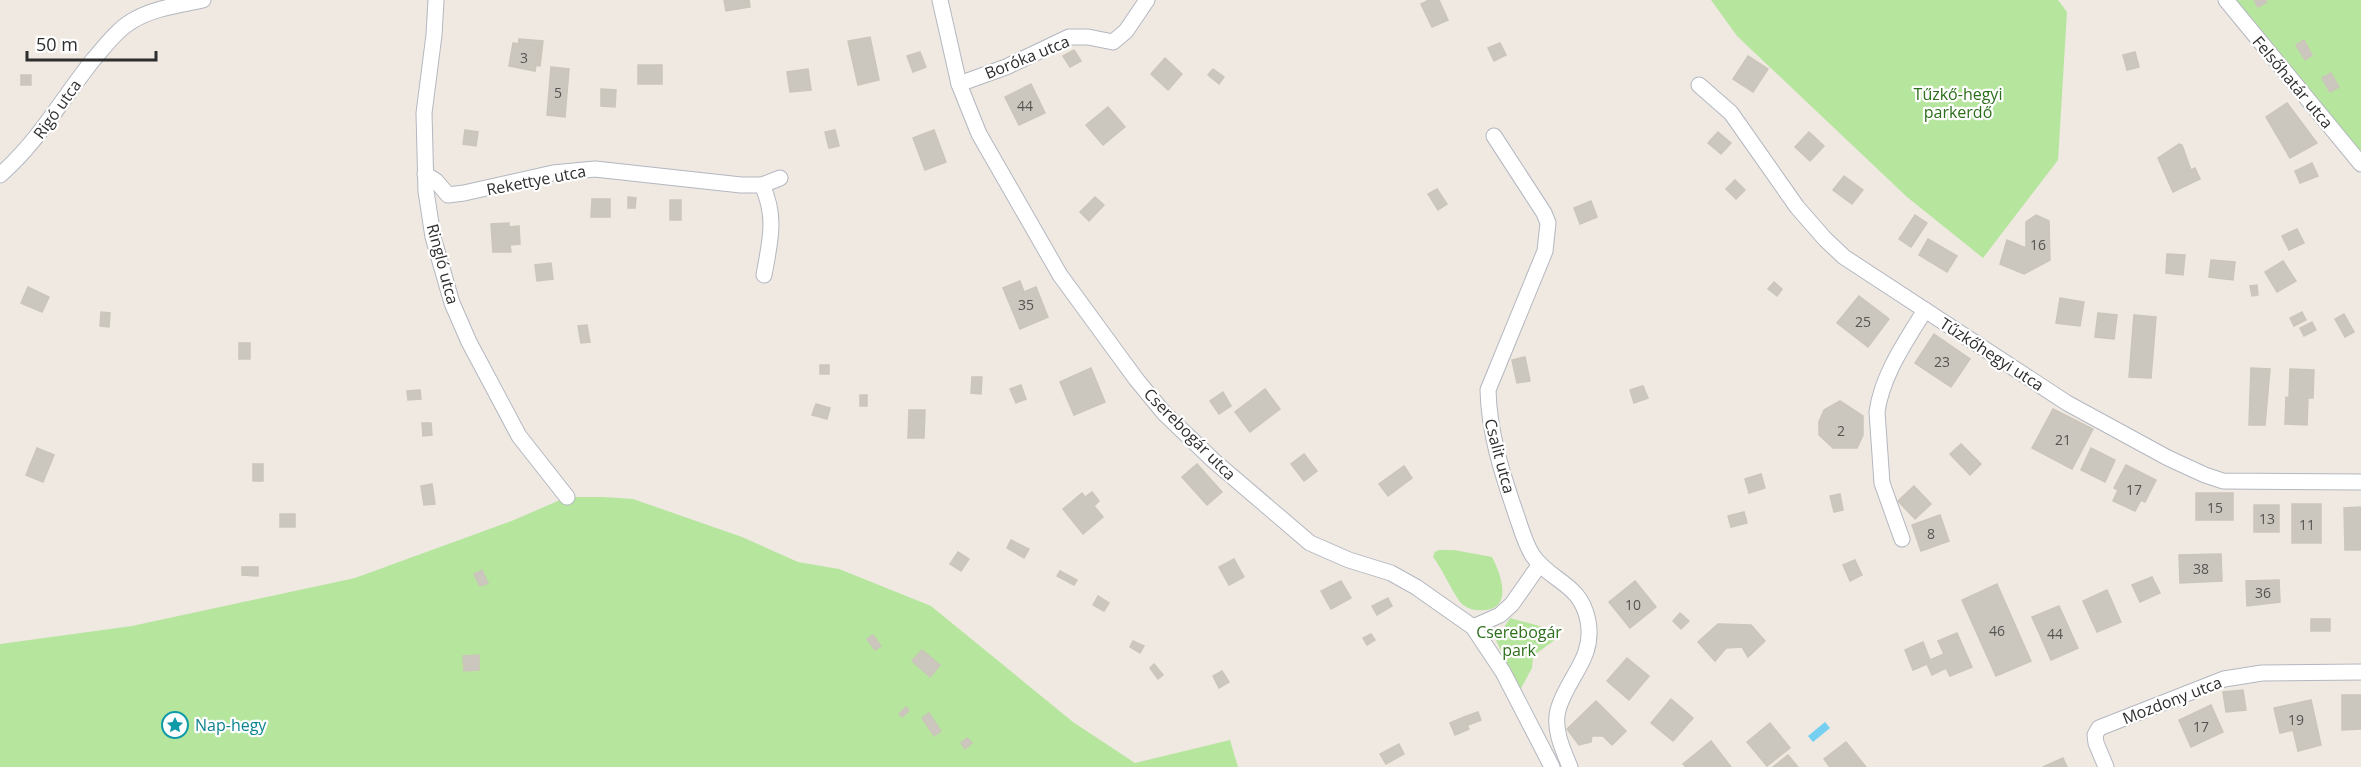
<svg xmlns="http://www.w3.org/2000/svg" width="2361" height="767" viewBox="0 0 2361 767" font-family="'Open Sans',sans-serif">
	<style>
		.green { fill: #b6e59e }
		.water { fill: #75cff0 }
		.building { fill: #cbc7bf; stroke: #cbc5ba; stroke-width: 1.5 }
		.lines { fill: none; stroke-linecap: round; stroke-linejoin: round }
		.street-casing { stroke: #b4b7c1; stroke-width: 17 }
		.street { stroke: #fff; stroke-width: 15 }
		.labels { text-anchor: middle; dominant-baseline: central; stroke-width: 4.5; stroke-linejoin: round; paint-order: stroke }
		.number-label { font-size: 14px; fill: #555452 }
		.street-label { font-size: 16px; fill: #2e2e2e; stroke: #fff }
		.park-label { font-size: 16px; fill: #2c6e1b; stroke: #fff }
		.culture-label { font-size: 16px; fill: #0d838f; stroke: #fff; text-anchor: start }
	</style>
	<rect width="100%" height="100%" fill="#efe9e1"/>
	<g class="green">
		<path d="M1711,0h347l9,12 -9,148 -75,98 -76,-61 -170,-161z"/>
		<path d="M2226,0h135v164z"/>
		<path d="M567,497h36l30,2 109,38 56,25 41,7 92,37 142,116 62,41 95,-23 8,27h-1238v-123l132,-18 223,-48 159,-58z"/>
		<path d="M1439,550h15l38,7c8,15 22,51 -7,53 -8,1 -14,0 -22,-5 -8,-7 -21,-37 -30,-48l2,-5z"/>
		<path d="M1510,618l47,13 -1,8 -23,17 -1,12 -12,22 -24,-50z"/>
	</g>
	<path class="water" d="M1825,722l5,6 -17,14 -5,-6z"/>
	<g class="building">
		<path d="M724,0h25l1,7 -24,4z"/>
		<path d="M1429,0h10l9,20 -16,7 -11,-23z"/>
		<path d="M2254,0h12l1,2 -9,5z"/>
		<path d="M870,37l9,43 -21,5 -10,-44z"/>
		<path d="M519,39l24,2 -3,25 -24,-3z"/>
		<path d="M2304,40l8,15 -7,5 -9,-15z"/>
		<path d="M513,43l26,4 -4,24 -26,-5z"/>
		<path d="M1500,43l6,12 -12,6 -6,-13z"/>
		<path d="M1074,50l7,11 -11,6 -7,-11z"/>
		<path d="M920,52l6,15 -13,5 -6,-16z"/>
		<path d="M2135,52l4,15 -12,3 -4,-15z"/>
		<path d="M1748,56l20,13 -15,23 -20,-13z"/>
		<path d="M1165,58l17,16 -14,16 -17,-16z"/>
		<rect x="638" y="65" width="24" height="19"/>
		<path d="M551,67l18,2 -4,48 -18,-2z"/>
		<path d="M808,69l3,21 -21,2 -3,-20z"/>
		<path d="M1213,69l11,8 -5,7 -11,-9z"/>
		<path d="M2331,73l8,14 -9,5 -8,-14z"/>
		<rect x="21" y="75" width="10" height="10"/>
		<path d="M1031,84l14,29 -26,12 -14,-28z"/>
		<path d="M601,89l15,1 -1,17 -14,-1z"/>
		<path d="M2287,103l30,40 -27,15 -24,-41z"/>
		<path d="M1108,107l17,20 -22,18 -17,-20z"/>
		<path d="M465,130l13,2 -2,14 -13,-2z"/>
		<path d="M835,130l4,16 -10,2 -4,-16z"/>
		<path d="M934,130l12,32 -21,8 -12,-32z"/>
		<path d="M1718,132l13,11 -10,11 -13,-11z"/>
		<path d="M1809,132l15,14 -14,15 -15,-14z"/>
		<path d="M2179,144l3,1 9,25 4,-2 5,11 -27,13 -15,-34z"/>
		<path d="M2312,163l6,13 -18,7 -5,-12z"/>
		<path d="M1844,176l19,14 -11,14 -19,-14z"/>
		<path d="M1735,180l10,10 -9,9 -10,-10z"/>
		<path d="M1437,189l10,15 -9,6 -10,-16z"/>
		<path d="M628,197l8,1 -1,10h-7z"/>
		<path d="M1095,197l9,8 -15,16 -9,-9z"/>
		<path d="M592,199h18v18h-19z"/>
		<rect x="670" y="200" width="11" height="20"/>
		<path d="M1591,201l6,16 -17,7 -6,-16z"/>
		<path d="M1915,215l12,8 -16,24 -12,-8z"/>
		<path d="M2036,215l13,6 1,39 -26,14 -24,-10 7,-24 19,8v-26z"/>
		<path d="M509,223v4l10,-1 1,18 -10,1 1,7h-18l-2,-28z"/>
		<path d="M2297,229l7,14 -15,7 -7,-14z"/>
		<path d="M1928,239l29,17 -10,16 -28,-17z"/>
		<path d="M2167,254l18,1 -2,20 -17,-2z"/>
		<path d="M2211,260l24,2 -2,18 -24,-3z"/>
		<path d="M2283,261l13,20 -19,11 -12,-20z"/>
		<path d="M551,263l2,16 -16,2 -2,-16z"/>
		<path d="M1020,281l4,11 12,-5 12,30 -28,12 -17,-41z"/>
		<path d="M1774,282l8,7 -5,7 -9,-7z"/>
		<path d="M2257,285l1,10 -6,1 -2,-10z"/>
		<path d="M28,287l21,10 -7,15 -21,-9z"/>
		<path d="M1859,296l30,23 -21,28 -31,-24z"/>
		<path d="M2060,298l24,4 -4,24 -24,-3z"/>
		<path d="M101,312l9,1 -1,14 -9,-1z"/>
		<path d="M2302,312l4,8 -12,6 -4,-8z"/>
		<path d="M2098,313l19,2 -3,24 -19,-2z"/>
		<path d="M2344,314l10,18 -9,5 -10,-18z"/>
		<path d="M2134,315l22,2 -5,61 -22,-1z"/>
		<path d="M2312,322l4,8 -12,6 -4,-8z"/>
		<path d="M587,325l3,17 -9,1 -3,-17z"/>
		<path d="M1934,334l36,25 -19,28 -36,-24z"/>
		<rect x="239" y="343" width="11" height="16"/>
		<path d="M1525,357l5,24 -13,2 -5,-23z"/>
		<rect x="820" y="365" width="9" height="9"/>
		<path d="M1091,368l14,34 -31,13 -14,-33z"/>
		<path d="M2251,368l19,1 -5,56h-16z"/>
		<path d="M2290,369l24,1 -1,28h-5l-1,27 -22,-1 1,-27 3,1z"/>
		<path d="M972,377h10l-1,17 -10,-1z"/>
		<path d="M1021,385l5,14 -10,4 -6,-14z"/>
		<path d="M1643,386l5,12 -14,5 -4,-13z"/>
		<path d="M1265,389l15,20 -30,23 -15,-20z"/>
		<path d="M420,390l1,9 -13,1 -1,-9z"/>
		<path d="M1223,392l8,14 -12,8 -9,-13z"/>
		<rect x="860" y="395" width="7" height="11"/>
		<path d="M1840,401l23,15v19l-6,13h-24l-14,-13v-13l5,-12z"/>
		<path d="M816,404l14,4 -3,11 -15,-4z"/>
		<path d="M2053,409l40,20 -21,40 -40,-21z"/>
		<path d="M909,410h16l-1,28h-16z"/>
		<path d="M422,423h9l1,12 -9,1z"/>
		<path d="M1961,444l20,20 -11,11 -20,-21z"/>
		<path d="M37,448l17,7 -11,27 -17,-7z"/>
		<path d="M2091,448l24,12 -10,22 -24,-12z"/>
		<path d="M1304,454l13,17 -13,10 -13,-17z"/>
		<rect x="253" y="464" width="10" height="17"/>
		<path d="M1197,464l25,28 -15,13 -25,-28z"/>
		<path d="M2126,465l30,15 -11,22 -4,-2 -6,11 -22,-10 5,-11 -4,-2z"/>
		<path d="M1404,466l8,12 -24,18 -9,-12z"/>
		<path d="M1761,474l4,14 -16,5 -4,-14z"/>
		<path d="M432,484l3,20 -11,1 -3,-19z"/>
		<path d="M1914,486l17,18 -16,15 -17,-18z"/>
		<path d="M1092,492l7,9 -5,5 9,11 -20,17 -20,-25 19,-16 3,4z"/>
		<rect x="2196" y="493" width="37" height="27"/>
		<path d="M1840,494l3,16 -9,2 -4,-16z"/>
		<rect x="2292" y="504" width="29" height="39"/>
		<rect x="2254" y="505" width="25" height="27"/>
		<path d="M2361,507v43h-16l-1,-42z"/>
		<path d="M1744,512l3,11 -16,4 -3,-11z"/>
		<rect x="280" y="514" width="15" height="13"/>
		<path d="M1940,515l9,26 -28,10 -9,-26z"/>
		<path d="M1011,540l18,9 -5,9 -17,-10z"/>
		<path d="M958,552l11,7 -8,12 -11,-7z"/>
		<path d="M2221,554l1,27 -42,2 -1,-28z"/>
		<path d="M1234,559l10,18 -15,8 -10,-18z"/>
		<path d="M1855,560l7,15 -12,6 -7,-16z"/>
		<path d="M242,567h16v9l-16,-1z"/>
		<path d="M482,570l6,13 -8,3 -6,-12z"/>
		<path d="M1060,571l17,9 -3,5 -17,-9z"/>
		<path d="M2152,577l8,16 -20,9 -8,-17z"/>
		<path d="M2279,580l1,22 -33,4 -1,-25z"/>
		<path d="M1341,581l10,17 -20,11 -10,-18z"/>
		<path d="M1635,581l21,26 -26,21 -21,-26z"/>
		<path d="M1997,584l34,77 -35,15 -34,-76z"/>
		<path d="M2107,590l14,32 -24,10 -14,-31z"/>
		<path d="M1098,596l11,7 -5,8 -11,-6z"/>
		<path d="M1388,598l4,8 -15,9 -5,-9z"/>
		<path d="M2059,606l19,42 -27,12 -19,-43z"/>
		<path d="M1680,613l9,8 -8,8 -8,-8z"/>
		<rect x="2311" y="619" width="19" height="12"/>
		<path d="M1718,624l33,1 14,16 -17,16 -6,-10 -16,1 -11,13 -17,-19z"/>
		<path d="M1957,633l15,34 -22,9 -4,-8 -14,7 -5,-11 -14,6 -8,-20 18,-8 7,18 14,-6 -6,-13z"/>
		<path d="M1371,634l4,6 -8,5 -4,-7z"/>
		<path d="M873,635l8,11 -6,4 -8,-11z"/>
		<path d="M1133,641l11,5 -4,7 -10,-6z"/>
		<path d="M922,650l18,15 -10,12 -18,-16z"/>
		<path d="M479,655v15l-15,1 -1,-15z"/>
		<path d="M1627,658l22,18 -20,24 -22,-19z"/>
		<path d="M1154,664l9,11 -5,4 -8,-11z"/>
		<path d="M1222,671l7,11 -10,6 -6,-12z"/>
		<path d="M2243,690l3,20 -20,2 -3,-20z"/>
		<path d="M2342,695h19v34l-19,1z"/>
		<path d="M1671,699l22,19 -20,23 -22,-18z"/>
		<path d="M2311,700l10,45 -23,6 -5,-21 -13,3 -6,-25z"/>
		<path d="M1596,701l30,30 -14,14 -9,-9h-11l-1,6 -12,3 -12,-16z"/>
		<path d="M2211,705l12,27 -32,15 -12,-27z"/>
		<path d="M906,707l3,4 -7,6 -3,-3z"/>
		<path d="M1478,712l3,8 -13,5 -4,-8z"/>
		<path d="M929,713l12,18 -7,5 -12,-18z"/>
		<path d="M1464,717l5,12 -14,6 -5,-12z"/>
		<path d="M1770,723l20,25 -23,18 -20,-24z"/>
		<path d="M967,738l5,5 -7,6 -4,-6z"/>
		<path d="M1711,741l20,26h-45l-3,-3z"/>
		<path d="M1846,742l20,25h-36l-6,-8z"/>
		<path d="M1399,744l5,10 -18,10 -6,-10z"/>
		<path d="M1788,755l10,12h-25z"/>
		<path d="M2063,758l4,9h-24z"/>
	</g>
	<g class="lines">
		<defs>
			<g id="street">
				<path d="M436,0l-2,35 -10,78 2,78 7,46 19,66 17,39 50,94 48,61"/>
				<path d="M940,0l19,84 20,50 81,141 76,104 28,34 50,48 96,82 39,17 42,13 25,14 57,40 30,45 49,95"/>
				<path d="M2226,0l135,164"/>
				<path d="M959,84l47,-17 63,-30h19l25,5 13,-11 21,-31"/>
				<path d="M1699,85l32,28 66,94 28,32 19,18 223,146 101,55 37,17 18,6 138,1"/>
				<path d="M1494,136l50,77 4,10 -3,28 -57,139c1,43 14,83 28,124 5,14 9,30 17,42 18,26 48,27 55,65 7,38 -21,56 -30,89 -5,19 5,40 12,57"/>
				<path d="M425,174l11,7 12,14 16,-2 89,-20 42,-4 146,16h21l18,-7"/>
				<path d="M0,175c38,-33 62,-76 93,-115 12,-14 24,-30 39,-39 21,-13 48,-16 71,-21"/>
				<path d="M762,185c15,32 8,56 2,90"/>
				<path d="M1902,539l-20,-56 -5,-71c5,-37 29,-71 48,-102"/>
				<path d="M1473,627l27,-12 12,-11 28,-40"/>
				<path d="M2106,767l-10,-24 -1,-8 4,-7 125,-49 38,-6 99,-1"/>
			</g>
		</defs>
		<use href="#street" class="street-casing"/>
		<use href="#street" class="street"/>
	</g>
	<defs>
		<symbol id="sight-ring" viewBox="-11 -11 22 22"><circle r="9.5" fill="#fff" stroke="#0f9aa8" stroke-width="1.5"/><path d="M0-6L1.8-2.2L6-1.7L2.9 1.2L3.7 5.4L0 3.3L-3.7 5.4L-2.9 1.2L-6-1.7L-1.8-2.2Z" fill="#0f9aa8"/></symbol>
	</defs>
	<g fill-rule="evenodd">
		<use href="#sight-ring" x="160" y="710" width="30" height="30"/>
	</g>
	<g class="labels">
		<g class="number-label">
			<text x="524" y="57">3</text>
			<text x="558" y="92">5</text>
			<text x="1025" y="105">44</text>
			<text x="2038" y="244">16</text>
			<text x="1026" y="304">35</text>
			<text x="1863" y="321">25</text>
			<text x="1942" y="361">23</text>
			<text x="1841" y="430">2</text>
			<text x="2063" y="439">21</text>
			<text x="2134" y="489">17</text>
			<text x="2215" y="507">15</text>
			<text x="2267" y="518">13</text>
			<text x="2307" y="524">11</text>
			<text x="1931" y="533">8</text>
			<text x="2201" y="568">38</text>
			<text x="2263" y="592">36</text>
			<text x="1633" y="604">10</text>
			<text x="1997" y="630">46</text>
			<text x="2055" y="633">44</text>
			<text x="2296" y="719">19</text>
			<text x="2201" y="726">17</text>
		</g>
		<g class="street-label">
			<text transform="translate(1027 57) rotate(-22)">Boróka utca</text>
			<text transform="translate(2293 82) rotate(50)">Felsőhatár utca</text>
			<text transform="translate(57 109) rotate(-54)">Rigó utca</text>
			<text transform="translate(536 180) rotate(-11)">Rekettye utca</text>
			<text transform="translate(443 264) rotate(75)">Ringló utca</text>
			<text transform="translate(1992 354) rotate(33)">Tűzkőhegyi utca</text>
			<text transform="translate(1190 434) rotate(45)">Cserebogár utca</text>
			<text transform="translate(1500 456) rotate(75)">Csalit utca</text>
			<text transform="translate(2172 700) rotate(-21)">Mozdony utca</text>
		</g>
		<g class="park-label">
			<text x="1958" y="94">Tűzkő-hegyi<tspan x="1958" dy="18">parkerdő</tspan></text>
			<text x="1519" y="632">Cserebogár<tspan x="1519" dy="18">park</tspan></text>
		</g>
		<g class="culture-label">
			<text x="195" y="725">Nap-hegy</text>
		</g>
	</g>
	<path d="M27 51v9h129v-9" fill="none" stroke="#2e2e2e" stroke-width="3"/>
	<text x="36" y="51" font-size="18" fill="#2e2e2e" stroke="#ffffff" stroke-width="4.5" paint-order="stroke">50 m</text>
</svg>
